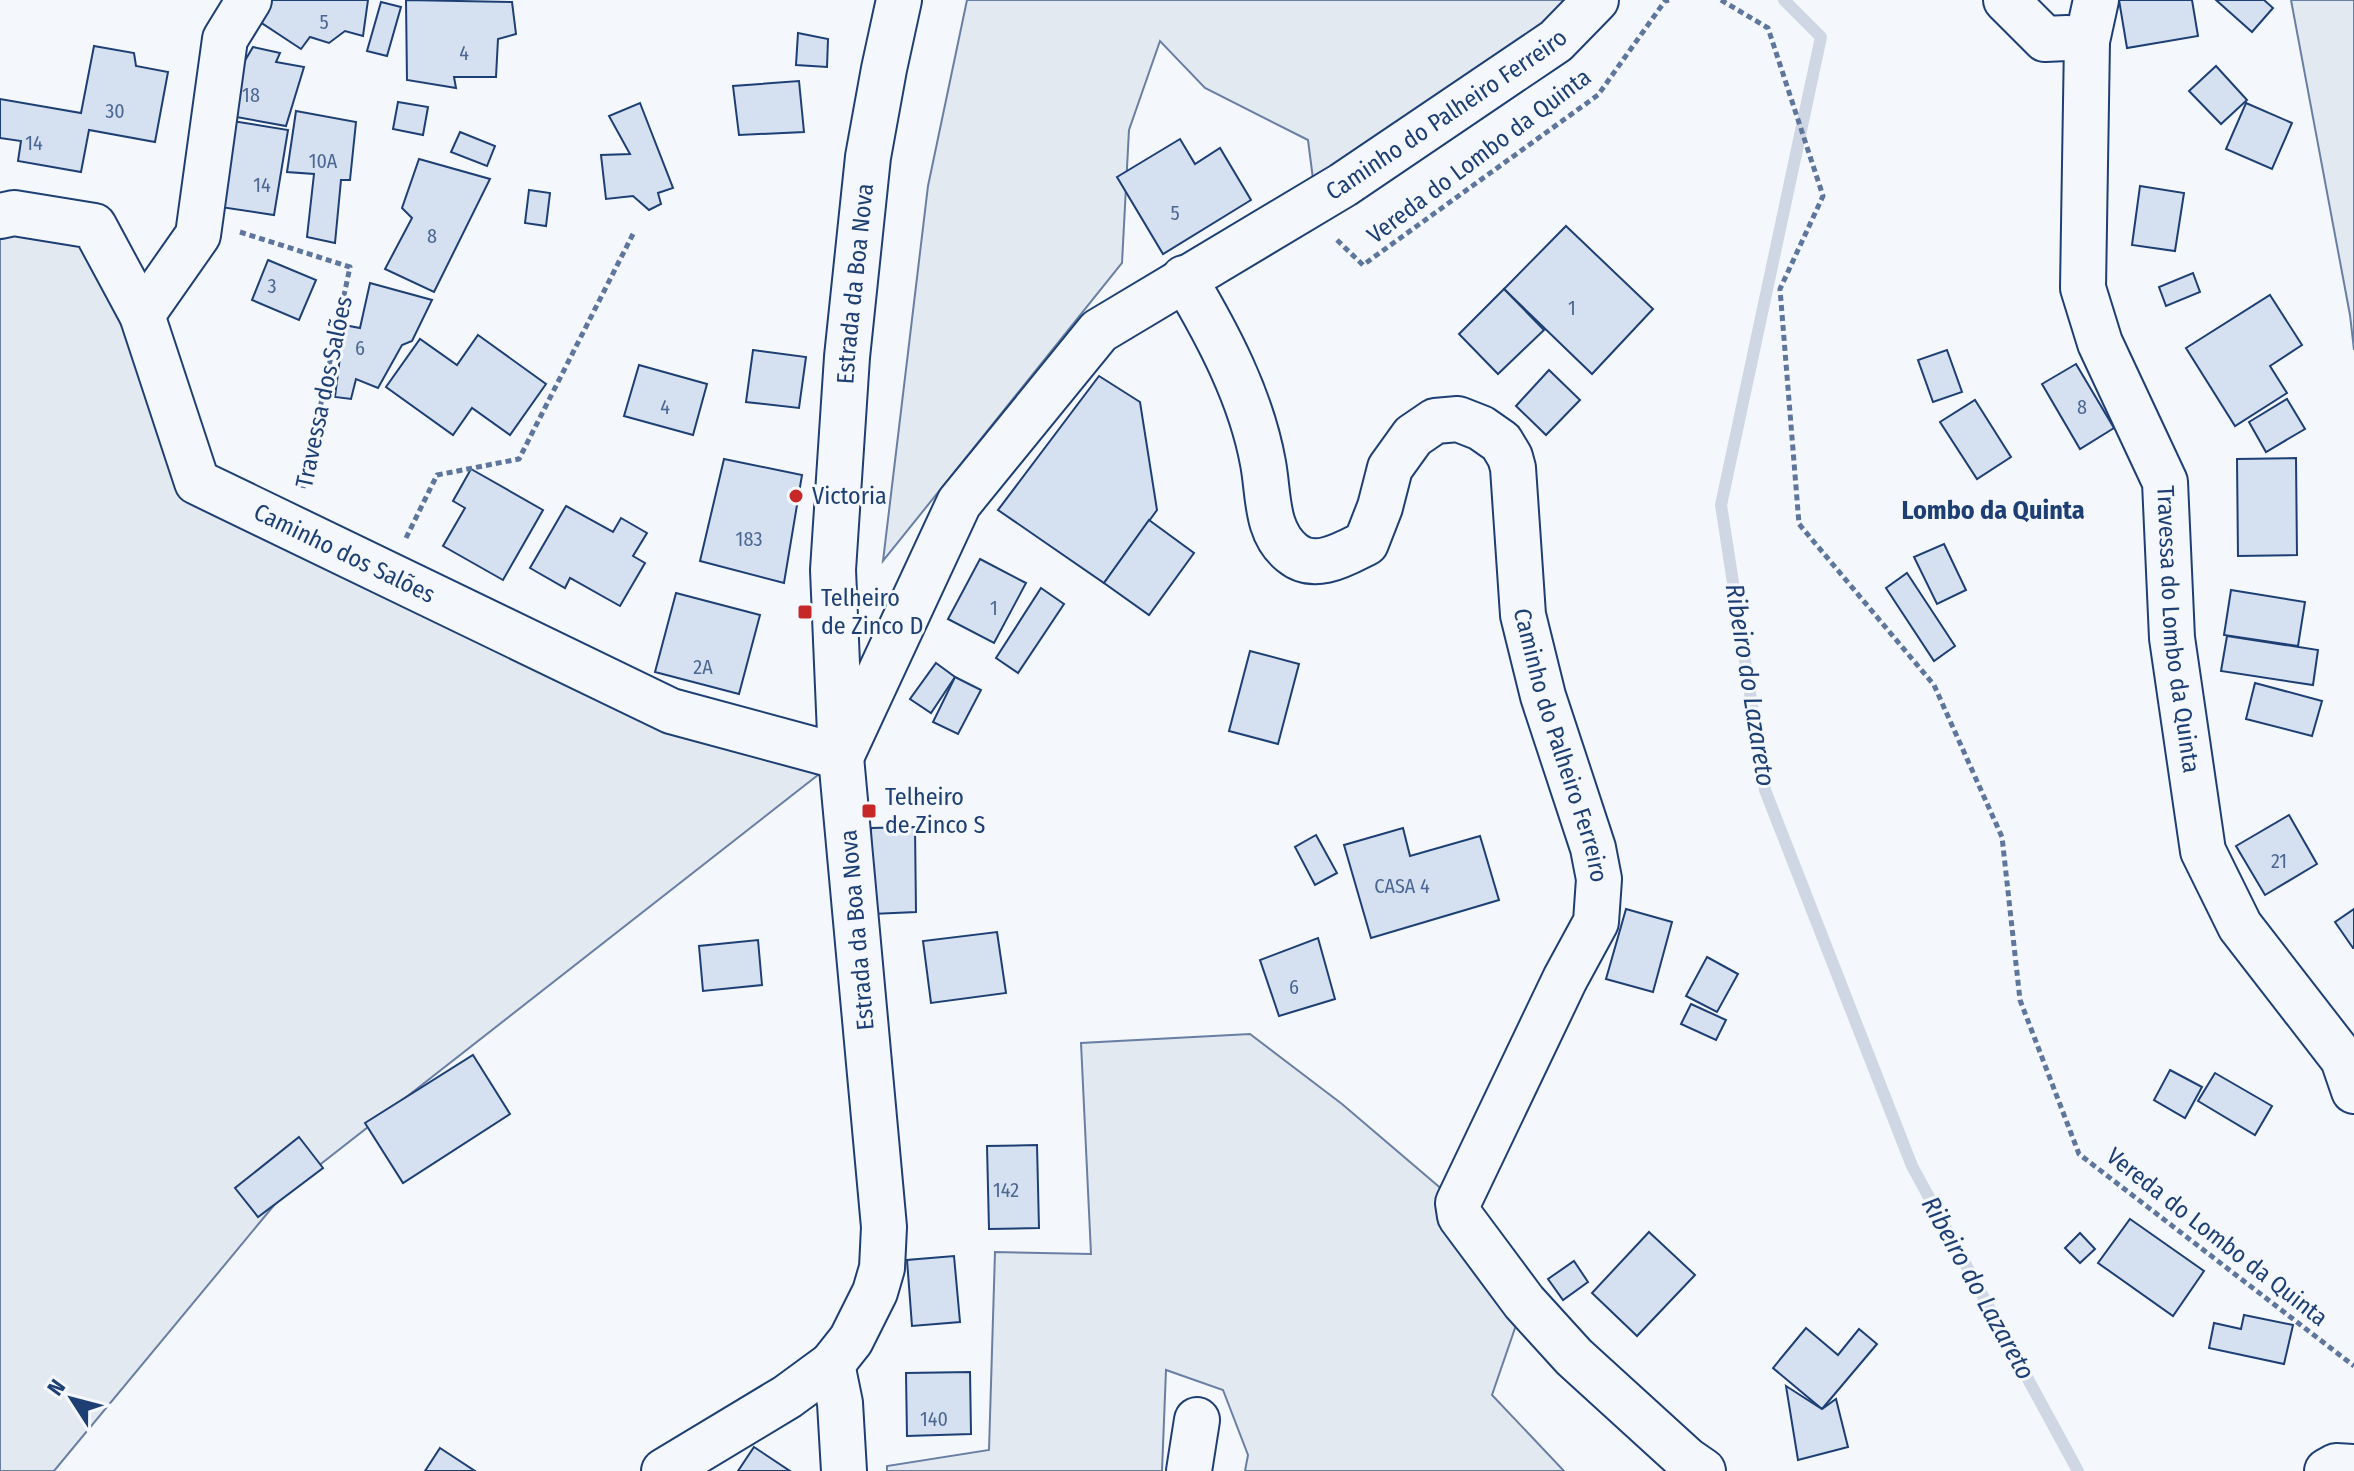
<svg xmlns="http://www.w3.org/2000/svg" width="2354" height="1471" viewBox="0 0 2354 1471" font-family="'Fira Sans Condensed',sans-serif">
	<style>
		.green { fill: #e3e9f0; stroke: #687fa3; stroke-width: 2 }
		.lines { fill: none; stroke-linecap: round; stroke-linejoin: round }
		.stream { stroke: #cfd7e4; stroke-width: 12 }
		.building { fill: #d5e0f0; stroke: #1d3f73; stroke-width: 2 }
		.minor-casing { stroke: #1d3f73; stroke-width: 48 }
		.major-casing { stroke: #1d3f73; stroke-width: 48 }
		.path { stroke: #5e769c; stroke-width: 5; stroke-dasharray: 6 4; stroke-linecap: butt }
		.minor { stroke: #f4f7fb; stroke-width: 44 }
		.major { stroke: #f4f7fb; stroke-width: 44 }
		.poi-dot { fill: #c62828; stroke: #f4f7fb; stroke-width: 3 }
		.labels { text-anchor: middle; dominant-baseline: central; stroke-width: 6; stroke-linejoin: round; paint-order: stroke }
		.number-label { font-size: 20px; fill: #4b6792 }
		.street-label { font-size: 24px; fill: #1d3f73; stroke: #f4f7fb }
		.poi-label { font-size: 24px; fill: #1d3f73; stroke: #f4f7fb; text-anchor: start }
		.neighbourhood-label { font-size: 26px; font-weight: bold; fill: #1d3f73; stroke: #f4f7fb }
		.water-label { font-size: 26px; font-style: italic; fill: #1d3f73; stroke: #f4f7fb }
	</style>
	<rect width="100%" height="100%" fill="#f4f7fb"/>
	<g class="green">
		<path d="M967,0h597l-29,40 -222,139 -5,-39 -103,-52 -45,-47 -31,89 -7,133 -239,298 45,-375z"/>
		<path d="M2291,0h63v350l-4,-35z"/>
		<path d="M0,216l94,10 103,257 474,228 170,46 -556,435 -231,279h-54z"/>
		<path d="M1250,1034l92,70 116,99 66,99 -32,93 72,76h-319l3,-16 -25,-65 -57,-20 -4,101h-275v-5l102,-16 6,-198 96,2 -10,-211z"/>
	</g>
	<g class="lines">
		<path class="stream" d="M1784,0l37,37 -100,468 44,285 147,376 166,305"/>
	</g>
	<g class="building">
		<path d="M259,0h109l-5,36 -18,-5 -16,12 -19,-6 -9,12 -53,-35z"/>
		<path d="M406,0l106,2 4,32 -18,5 -2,38h-42l2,11 -49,-8z"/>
		<path d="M2119,0h73l6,36 -71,12z"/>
		<path d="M2216,0h48l9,8 -21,24z"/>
		<path d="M381,2l20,5 -14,49 -20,-5z"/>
		<path d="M798,33l30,6 -1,28 -31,-2z"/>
		<path d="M94,46l40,7 2,13 32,6 -13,70 -66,-12 -8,42 -63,-11 3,-20 -21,-3v-39l81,14z"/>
		<path d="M253,47l27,6 -4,9 28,5 -18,59 -66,-12 20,-45z"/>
		<path d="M2216,66l31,34 -26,24 -32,-33z"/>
		<path d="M799,81l5,51 -65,3 -6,-49z"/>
		<path d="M398,102l30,5 -5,28 -30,-6z"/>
		<path d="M640,103l33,85 -15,5 3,11 -12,6 -16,-14 -27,3 -5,-44 29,-1 -21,-38z"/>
		<path d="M2246,103l46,20 -20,46 -46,-20z"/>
		<path d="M296,111l60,11 -6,58h-9l-6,63 -28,-6 7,-63 -27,-2z"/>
		<path d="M220,119l68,11 -14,85 -67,-10z"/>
		<path d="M460,132l35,14 -8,20 -36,-14z"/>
		<path d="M1180,139l15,25 25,-16 31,52 -88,54 -46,-77z"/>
		<path d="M419,159l71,20 -56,113 -49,-23 27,-51 -10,-10z"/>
		<path d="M2140,186l44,7 -9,58 -43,-6z"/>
		<path d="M529,190l21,3 -4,33 -21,-3z"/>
		<path d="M1566,226l87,83 -61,65 -88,-85z"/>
		<path d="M268,260l48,20 -17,40 -47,-20z"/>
		<path d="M2193,273l7,19 -34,14 -7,-19z"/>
		<path d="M370,283l62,17 -20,41 -10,4 -24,43 -22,-9 -5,20 -16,-2 9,-72 16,3z"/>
		<path d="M1504,289l40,41 -46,44 -39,-40z"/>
		<path d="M2270,295l32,50 -32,21 17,27 -52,33 -49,-78z"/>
		<path d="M478,335l68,49 -36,51 -38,-27 -19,27 -67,-48 34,-48 37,26z"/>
		<path d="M753,350l53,7 -7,51 -53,-6z"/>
		<path d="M1947,350l15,42 -29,10 -15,-42z"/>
		<path d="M2076,364l38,64 -34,21 -38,-65z"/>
		<path d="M639,365l68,19 -14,51 -69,-19z"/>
		<path d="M1549,370l31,30 -34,35 -30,-29z"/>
		<path d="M1099,376l41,26 17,108 -53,73 -106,-73z"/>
		<path d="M2287,399l18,30 -39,23 -17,-30z"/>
		<path d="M1975,400l36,57 -34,22 -37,-57z"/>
		<path d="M2296,458l1,97 -59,1 -1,-97z"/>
		<path d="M724,459l78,16 -18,108 -84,-22z"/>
		<path d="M471,469l72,41 -40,70 -60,-34 22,-38 -12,-7z"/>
		<path d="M566,506l47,26 8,-14 26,15 -14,23 12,7 -25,43 -50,-28 -5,10 -35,-20z"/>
		<path d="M1149,520l45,33 -45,62 -45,-32z"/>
		<path d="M1944,544l22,46 -29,14 -23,-47z"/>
		<path d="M980,559l46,24 -32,60 -46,-24z"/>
		<path d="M1907,573l48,73 -21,15 -48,-73z"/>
		<path d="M1041,588l23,16 -46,69 -22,-15z"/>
		<path d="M2231,590l74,12 -7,44 -74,-11z"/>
		<path d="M676,593l84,22 -21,79 -84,-22z"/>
		<path d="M2227,636l91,14 -5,35 -92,-14z"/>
		<path d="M1250,651l49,13 -21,80 -49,-13z"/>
		<path d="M936,663l19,14 -24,36 -21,-14z"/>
		<path d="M955,677l26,13 -23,44 -25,-12z"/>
		<path d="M2255,683l67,18 -10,35 -66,-17z"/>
		<path d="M2289,815l28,49 -52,31 -29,-49z"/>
		<path d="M915,827l1,85 -44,2 -1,-86z"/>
		<path d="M1403,828l7,28 70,-20 19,64 -128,38 -27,-93z"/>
		<path d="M1316,835l21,38 -22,12 -20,-38z"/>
		<path d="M1626,909l46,13 -19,70 -47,-13z"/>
		<path d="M2354,909v39h-1l-18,-26z"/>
		<path d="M997,932l9,61 -75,10 -8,-62z"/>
		<path d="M1318,938l17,61 -56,17 -19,-56z"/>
		<path d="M758,940l4,45 -59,6 -4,-45z"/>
		<path d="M1707,957l31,17 -21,38 -31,-16z"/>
		<path d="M1691,1004l35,16 -10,20 -35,-16z"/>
		<path d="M473,1055l37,59 -107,69 -38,-60z"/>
		<path d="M2170,1070l32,17 -17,31 -31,-18z"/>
		<path d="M2215,1073l57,33 -17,29 -57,-34z"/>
		<path d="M299,1137l24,31 -65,49 -23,-29z"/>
		<path d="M1037,1145l2,83 -50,1 -2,-83z"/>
		<path d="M2130,1219l74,52 -31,45 -75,-53z"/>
		<path d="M1649,1232l46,43 -58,61 -45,-43z"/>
		<path d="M2080,1233l15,16 -15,14 -15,-15z"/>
		<path d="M954,1256l6,66 -48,4 -5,-66z"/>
		<path d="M1574,1261l14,21 -25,18 -15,-21z"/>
		<path d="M2244,1315l49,10 -9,39 -75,-16 5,-25 27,6z"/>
		<path d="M1806,1328l32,27 21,-26 18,15 -55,65 -49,-41z"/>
		<path d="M970,1372l1,62 -64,2 -1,-63z"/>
		<path d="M1786,1386l36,23 14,-10 12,48 -50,13z"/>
		<path d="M754,1447l36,24h-52z"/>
		<path d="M440,1448l35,23h-50z"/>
	</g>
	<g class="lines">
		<defs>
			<g id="minor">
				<path d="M2006,0l39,39 22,-1 20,3"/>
				<path id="s1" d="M2096,0l-9,41 -4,247 17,55 65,139 7,156 31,213 37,75 103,133 11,32"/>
				<path id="s2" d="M0,216l14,-3 80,13 48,89 55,167 474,229 170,46 118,-254 140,-172 244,-146 213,-144 40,-41"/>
				<path id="s3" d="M1184,278c34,57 67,119 79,185 6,31 2,68 29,90 23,19 52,1 74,-10l14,-36 10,-39 23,-32 22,-15 23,-2 23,9 20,14 9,15 3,11 10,147 20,81 50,152 6,31 -3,43 -31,57 -107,224 2,13 64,86 50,55 113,103 16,11"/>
				<path d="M142,315l56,-80 27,-196 24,-39"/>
				<path d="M832,1364l8,39 4,68"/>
				<path d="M1189,1471l8,-51"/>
				<path d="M2327,1471l9,-5 18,1"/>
			</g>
			<g id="major">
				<path id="s4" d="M664,1471l123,-74 45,-33 19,-24 24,-48 7,-24 2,-41 -43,-470 -8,-187 14,-213 21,-200 16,-88 15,-69"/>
			</g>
		</defs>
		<use href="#minor" class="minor-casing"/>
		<use href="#major" class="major-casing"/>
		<g class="path">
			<path d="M1721,0l47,28 55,168 -43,93 19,235 135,161 68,152 18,163 59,154 275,212"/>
			<path d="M240,232l110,35 -47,221"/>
			<path d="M1337,240l26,25 235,-170 67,-94 4,-1"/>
			<path d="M406,538l31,-63 82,-16 114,-225"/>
		</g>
		<use href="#minor" class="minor"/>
		<use href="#major" class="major"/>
	</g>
	<g class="poi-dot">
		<circle cx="796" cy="496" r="8"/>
		<rect x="797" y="604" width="16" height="16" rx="4"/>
		<rect x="861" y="803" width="16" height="16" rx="4"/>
	</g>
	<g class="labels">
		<g class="number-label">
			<text x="324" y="22">5</text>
			<text x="464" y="53">4</text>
			<text x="251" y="95">18</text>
			<text x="115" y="111">30</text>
			<text x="34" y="143">14</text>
			<text x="323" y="161">10A</text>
			<text x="262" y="185">14</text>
			<text x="1175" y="213">5</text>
			<text x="432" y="236">8</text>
			<text x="272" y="286">3</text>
			<text x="1572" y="308">1</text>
			<text x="360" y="348">6</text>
			<text x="665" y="407">4</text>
			<text x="2082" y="407">8</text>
			<text x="749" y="539">183</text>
			<text x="994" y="608">1</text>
			<text x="703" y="667">2A</text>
			<text x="2279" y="861">21</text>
			<text x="1402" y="886">CASA 4</text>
			<text x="1294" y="987">6</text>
			<text x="1006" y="1190">142</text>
			<text x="934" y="1419">140</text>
		</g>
		<g class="street-label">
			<text stroke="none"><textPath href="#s2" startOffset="1986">Caminho do Palheiro Ferreiro</textPath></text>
			<text transform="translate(1479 156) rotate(-37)">Vereda do Lombo da Quinta</text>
			<text stroke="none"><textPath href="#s4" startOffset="1296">Estrada da Boa Nova</textPath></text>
			<text transform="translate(324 392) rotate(-78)">Travessa dos Salões</text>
			<text stroke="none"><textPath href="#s2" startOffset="536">Caminho dos Salões</textPath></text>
			<text stroke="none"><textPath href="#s1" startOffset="648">Travessa do Lombo da Quinta</textPath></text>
			<text stroke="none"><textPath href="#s3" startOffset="908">Caminho do Palheiro Ferreiro</textPath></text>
			<text transform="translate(857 930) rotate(-95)">Estrada da Boa Nova</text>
			<text transform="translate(2217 1237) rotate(38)">Vereda do Lombo da Quinta</text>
		</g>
		<g class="poi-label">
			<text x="812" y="496">Victoria</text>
			<text x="821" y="598">Telheiro<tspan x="821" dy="28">de Zinco D</tspan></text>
			<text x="885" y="797">Telheiro<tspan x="885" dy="28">de Zinco S</tspan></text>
		</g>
		<g class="neighbourhood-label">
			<text x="1993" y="510">Lombo da Quinta</text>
		</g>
		<g class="water-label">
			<text transform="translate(1750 685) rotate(81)">Ribeiro do Lazareto</text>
			<text transform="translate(1978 1288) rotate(61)">Ribeiro do Lazareto</text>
		</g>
	</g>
	<g transform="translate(72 1399) rotate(306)" stroke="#f4f7fb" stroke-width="6" paint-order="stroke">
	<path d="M0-6L14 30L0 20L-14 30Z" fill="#1d3f73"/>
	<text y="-12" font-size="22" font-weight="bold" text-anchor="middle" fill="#1d3f73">N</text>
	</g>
</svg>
